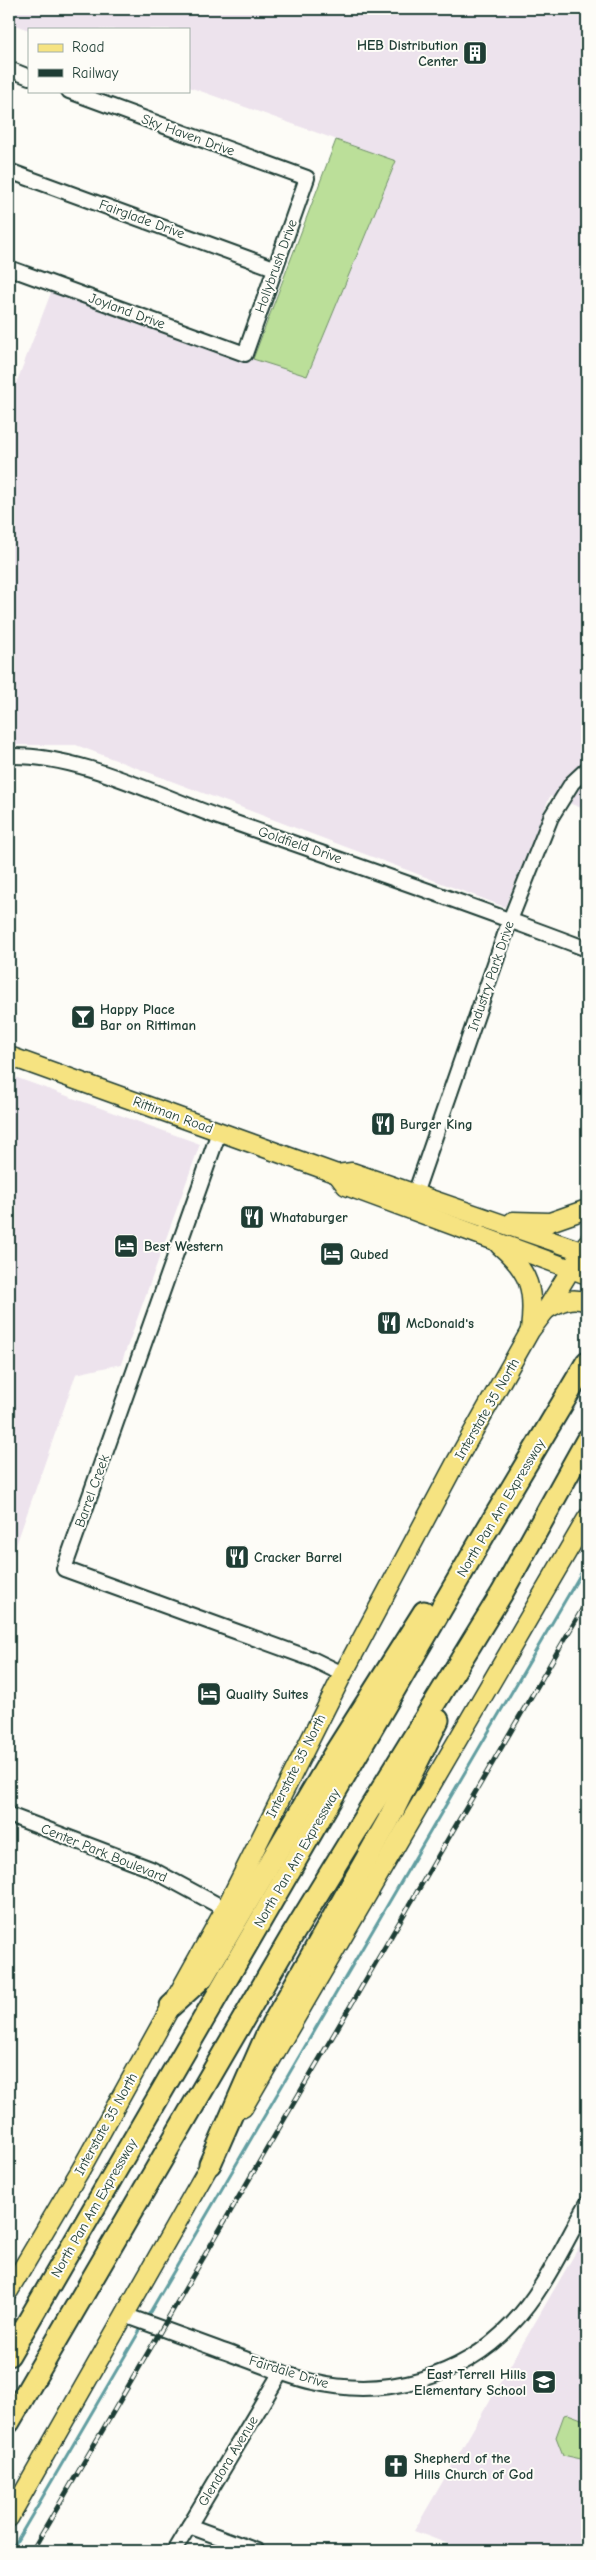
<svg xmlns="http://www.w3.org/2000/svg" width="596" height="2560" viewBox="0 0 596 2560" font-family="'Comic Neue',sans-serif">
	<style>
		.built { fill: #ede3ed }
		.green { fill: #bbdf99; stroke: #6d8e66 }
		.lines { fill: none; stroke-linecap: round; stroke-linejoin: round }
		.stream { stroke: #629ea1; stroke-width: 3 }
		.minor-casing { stroke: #1f3d34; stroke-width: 18 }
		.major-casing { stroke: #1f3d34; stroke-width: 21 }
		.highway-casing { stroke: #1f3d34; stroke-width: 25 }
		.minor { stroke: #fdfcf7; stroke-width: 14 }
		.major { stroke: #f6e381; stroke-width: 18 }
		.highway { stroke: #f6e381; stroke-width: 21 }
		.rail-casing { stroke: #1f3d34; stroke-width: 5 }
		.rail { stroke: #fdfcf7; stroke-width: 3; stroke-dasharray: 9; stroke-linecap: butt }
		.labels { text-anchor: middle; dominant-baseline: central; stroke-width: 4; stroke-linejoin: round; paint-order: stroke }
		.poi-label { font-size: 14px; font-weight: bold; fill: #1f3d34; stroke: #fdfcf7; text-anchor: start }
		.street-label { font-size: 14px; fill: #1f3d34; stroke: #fdfcf7 }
	</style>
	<rect width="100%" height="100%" fill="#fdfcf7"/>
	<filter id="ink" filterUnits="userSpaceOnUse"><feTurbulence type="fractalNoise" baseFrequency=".02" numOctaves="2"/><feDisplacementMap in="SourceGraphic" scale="10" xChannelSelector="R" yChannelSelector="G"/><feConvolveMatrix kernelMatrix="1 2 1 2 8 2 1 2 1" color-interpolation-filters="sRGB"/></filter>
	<g filter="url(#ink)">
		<g class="built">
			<path d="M9,9h578v801l-37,-14 -45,111 -429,-162h-67v-343l43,-112 255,86 89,-215 -207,-74v-58l-160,1 -20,-7z"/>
			<path d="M9,1075l191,69 -79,220 -45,10 -67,191z"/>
			<path d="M587,2233v318h-120l-53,-20z"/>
		</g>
		<g class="green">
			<path d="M336,140l60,21 -89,215 -54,-17z"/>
			<path d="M568,2414l19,7v35l-6,3 -18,-4 -7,-18 8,-22z"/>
		</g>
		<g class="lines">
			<g class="stream">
				<path d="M146,2319l441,-756"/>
				<path d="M11,2551l132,-226"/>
			</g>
			<defs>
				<g id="minor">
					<path d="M9,69l20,8"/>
					<path d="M9,171l265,97"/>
					<path d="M9,268l236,86 62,-176 -238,-87"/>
					<path d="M9,756c70,-2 147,39 212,62 123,43 245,85 366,131"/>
					<path d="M219,1132l-155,437 248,90 31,15"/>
					<path d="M415,1194l95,-274 41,-103 21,-34 15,-14"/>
					<path d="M9,1815l142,54 74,40"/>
					<path d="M124,2315c37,13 74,27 110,40 26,9 52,21 79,27 71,17 148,-4 198,-57 33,-34 53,-81 76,-121"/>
					<path d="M189,2526l68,25"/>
					<path d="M174,2551l107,-179"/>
				</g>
				<g id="major">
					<path d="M9,1056l328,118 15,-2 235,81"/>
					<path d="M337,1174l9,12 241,89"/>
					<path d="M513,1221l37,1 37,-13"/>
					<path d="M499,1245c31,27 36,45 31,85"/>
					<path d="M546,1310c13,-8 25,-14 41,-8"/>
					<path d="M243,2108l344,-590"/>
					<path d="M9,2291l72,-122 144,-260 118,-235 113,-212 74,-131 16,-21 41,-67"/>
					<path d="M9,2518l207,-364"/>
				</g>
				<g id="highway">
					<path d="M171,2006l32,-29 130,-221 91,-144"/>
					<path d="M210,2164l57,-130 121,-213 50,-101"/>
					<path d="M9,2355l476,-822 102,-171"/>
					<path d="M9,2422l281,-483 212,-346 85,-153"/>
				</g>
			</defs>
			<use href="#minor" class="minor-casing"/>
			<use href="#major" class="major-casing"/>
			<use href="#highway" class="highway-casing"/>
			<use href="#minor" class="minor"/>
			<use href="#major" class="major"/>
			<use href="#highway" class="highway"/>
			<defs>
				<path id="rail" d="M32,2551l555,-950"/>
			</defs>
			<use href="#rail" class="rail-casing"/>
			<use href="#rail" class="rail"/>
		</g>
	</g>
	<defs>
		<symbol id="building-square" viewBox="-11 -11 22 22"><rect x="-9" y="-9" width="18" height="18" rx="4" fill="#1f3d34" stroke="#fdfcf7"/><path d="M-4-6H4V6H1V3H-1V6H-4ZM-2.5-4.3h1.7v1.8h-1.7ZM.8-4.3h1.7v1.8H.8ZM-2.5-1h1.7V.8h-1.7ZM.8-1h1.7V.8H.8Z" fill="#fff"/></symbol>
		<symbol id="bar-square" viewBox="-11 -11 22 22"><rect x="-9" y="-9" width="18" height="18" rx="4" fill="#1f3d34" stroke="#fdfcf7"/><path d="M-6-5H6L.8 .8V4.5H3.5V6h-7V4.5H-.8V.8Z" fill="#fff"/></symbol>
		<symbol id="restaurant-square" viewBox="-11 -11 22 22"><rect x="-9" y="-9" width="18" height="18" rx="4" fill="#1f3d34" stroke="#fdfcf7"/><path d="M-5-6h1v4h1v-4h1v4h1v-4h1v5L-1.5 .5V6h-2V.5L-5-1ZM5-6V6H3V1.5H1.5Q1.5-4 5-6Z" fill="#fff"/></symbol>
		<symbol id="hotel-square" viewBox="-11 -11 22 22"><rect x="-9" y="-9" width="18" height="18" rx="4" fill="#1f3d34" stroke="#fdfcf7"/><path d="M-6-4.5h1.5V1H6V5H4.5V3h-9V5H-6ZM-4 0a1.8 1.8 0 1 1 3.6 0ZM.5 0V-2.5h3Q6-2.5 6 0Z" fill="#fff"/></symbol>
		<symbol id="school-square" viewBox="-11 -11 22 22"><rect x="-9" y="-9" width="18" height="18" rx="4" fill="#1f3d34" stroke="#fdfcf7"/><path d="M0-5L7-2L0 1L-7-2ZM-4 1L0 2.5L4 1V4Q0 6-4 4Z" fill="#fff"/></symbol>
		<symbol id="church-square" viewBox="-11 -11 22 22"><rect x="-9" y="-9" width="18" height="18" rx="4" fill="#1f3d34" stroke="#fdfcf7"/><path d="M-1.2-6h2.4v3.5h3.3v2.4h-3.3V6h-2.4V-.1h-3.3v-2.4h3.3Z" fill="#fff"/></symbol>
	</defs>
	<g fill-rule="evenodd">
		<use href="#building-square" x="461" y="39" width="28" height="28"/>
		<use href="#bar-square" x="69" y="1003" width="28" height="28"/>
		<use href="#restaurant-square" x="369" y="1110" width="28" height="28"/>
		<use href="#restaurant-square" x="238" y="1203" width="28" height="28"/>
		<use href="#hotel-square" x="112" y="1232" width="28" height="28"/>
		<use href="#hotel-square" x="318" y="1240" width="28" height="28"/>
		<use href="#restaurant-square" x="375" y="1309" width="28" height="28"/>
		<use href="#restaurant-square" x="223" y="1543" width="28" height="28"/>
		<use href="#hotel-square" x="195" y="1680" width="28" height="28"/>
		<use href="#school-square" x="530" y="2368" width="28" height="28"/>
		<use href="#church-square" x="382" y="2452" width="28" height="28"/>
	</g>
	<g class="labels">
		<g class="poi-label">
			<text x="458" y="45" text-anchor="end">HEB Distribution<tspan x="458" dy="16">Center</tspan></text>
			<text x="100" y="1009">Happy Place<tspan x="100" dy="16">Bar on Rittiman</tspan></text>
			<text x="400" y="1124">Burger King</text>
			<text x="270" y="1217">Whataburger</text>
			<text x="144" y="1246">Best Western</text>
			<text x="350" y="1254">Qubed</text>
			<text x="406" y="1323">McDonald's</text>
			<text x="254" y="1557">Cracker Barrel</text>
			<text x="226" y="1694">Quality Suites</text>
			<text x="526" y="2374" text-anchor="end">East Terrell Hills<tspan x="526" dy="16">Elementary School</tspan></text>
			<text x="414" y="2458">Shepherd of the<tspan x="414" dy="16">Hills Church of God</tspan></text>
		</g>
		<g class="street-label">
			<text transform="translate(188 135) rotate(20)">Sky Haven Drive</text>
			<text transform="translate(142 219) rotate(20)">Fairglade Drive</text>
			<text transform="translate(276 266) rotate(-70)">Hollybrush Drive</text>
			<text transform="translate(127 311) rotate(20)">Joyland Drive</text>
			<text transform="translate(300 845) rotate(19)">Goldfield Drive</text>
			<text transform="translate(491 976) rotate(-71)">Industry Park Drive</text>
			<text transform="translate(173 1115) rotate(20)">Rittiman Road</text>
			<text transform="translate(487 1409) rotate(-60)">Interstate 35 North</text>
			<text transform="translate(92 1491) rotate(-70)">Barrel Creek</text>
			<text transform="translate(501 1508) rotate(-59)">North Pan Am Expressway</text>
			<text transform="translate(296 1766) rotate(-63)">Interstate 35 North</text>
			<text transform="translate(104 1853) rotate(22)">Center Park Boulevard</text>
			<text transform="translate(297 1858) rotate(-60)">North Pan Am Expressway</text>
			<text transform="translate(106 2124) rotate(-61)">Interstate 35 North</text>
			<text transform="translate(94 2208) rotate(-60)">North Pan Am Expressway</text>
			<text transform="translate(289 2372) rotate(17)">Fairdale Drive</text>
			<text transform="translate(228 2461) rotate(-59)">Glendora Avenue</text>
		</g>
	</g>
	<rect width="596" height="2560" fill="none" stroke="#fdfcf7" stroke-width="30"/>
	<rect x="15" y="15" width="566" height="2530" fill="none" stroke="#1f3d34" stroke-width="2" filter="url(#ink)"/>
	<rect x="28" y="28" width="162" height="65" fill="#fdfcf7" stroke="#a4b0a9"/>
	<rect x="38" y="44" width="25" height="8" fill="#f6e381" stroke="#a4b0a9"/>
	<text x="72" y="52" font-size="15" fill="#1f3d34">Road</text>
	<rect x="38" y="69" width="25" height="8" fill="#1f3d34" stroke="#a4b0a9"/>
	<text x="72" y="78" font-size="15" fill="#1f3d34">Railway</text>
</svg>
